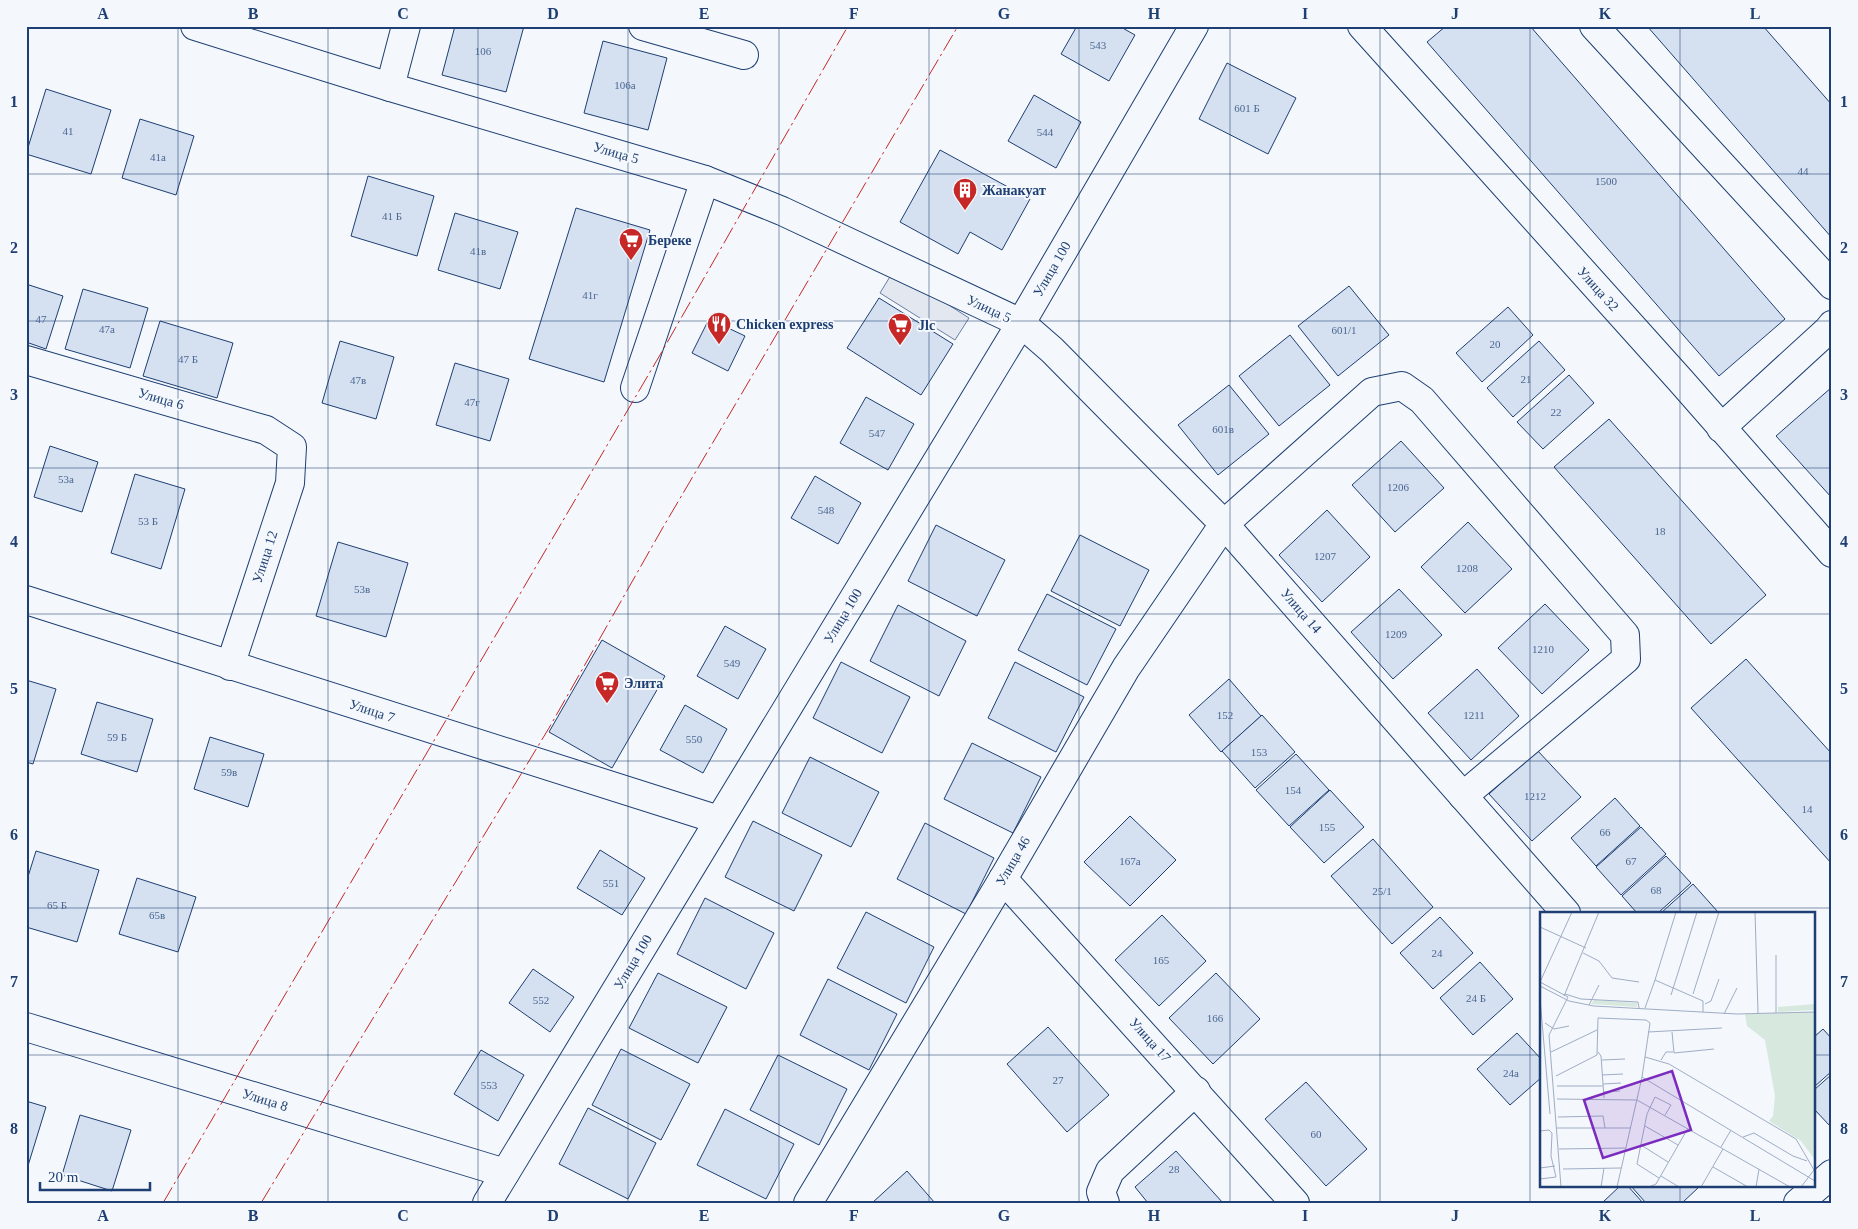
<svg xmlns="http://www.w3.org/2000/svg" width="1858" height="1229" viewBox="0 0 1858 1229" font-family="'Times New Roman',serif">
	<style>
		.parking { fill: #e3e8f0; stroke: #687fa3 }
		.building { fill: #d5e0f0; stroke: #1d3f73 }
		.lines { fill: none; stroke-linecap: round; stroke-linejoin: round }
		.minor-casing { stroke: #1d3f73; stroke-width: 30 }
		.minor { stroke: #f4f7fb; stroke-width: 28 }
		.power { stroke: #c62828; stroke-width: 1; stroke-dasharray: 18 4 2.5 4; stroke-linecap: butt }
		.grid { fill: none; stroke: #1d3f73; stroke-width: 1; stroke-opacity: 0.55 }
		.labels { text-anchor: middle; dominant-baseline: central; stroke-width: 4; stroke-linejoin: round; paint-order: stroke }
		.number-label { font-size: 11px; fill: #4b6792 }
		.street-label { font-size: 14px; fill: #1d3f73; stroke: #f4f7fb }
		.poi-label { font-size: 14px; font-weight: bold; fill: #1d3f73; stroke: #f4f7fb; text-anchor: start }
		.inset-road { fill: none; stroke: #9eadc5; stroke-width: 1 }
		.view { fill: #7b2cbf; fill-opacity: 0.15; stroke: #7b2cbf; stroke-width: 2.5 }
		.inset-edge { fill: none; stroke: #1d3f73; stroke-width: 2.5 }
		.neatline { fill: none; stroke: #1d3f73; stroke-width: 2 }
		.grid-label { font-size: 16px; text-anchor: middle; font-weight: bold; fill: #1d3f73 }
	</style>
	<rect width="100%" height="100%" fill="#f4f7fb"/>
	<path class="parking" d="M894,270l75,48 -14,22 -75,-47z"/>
	<g class="building">
		<path d="M455,26h69l-18,66 -64,-17z"/>
		<path d="M1077,26h42l16,9 -26,46 -48,-27z"/>
		<path d="M1446,26h84l255,293 -66,57 -292,-334z"/>
		<path d="M1647,26h116l69,79v133z"/>
		<path d="M603,41l64,17 -19,72 -64,-17z"/>
		<path d="M1227,63l69,35 -28,56 -69,-35z"/>
		<path d="M46,89l65,21 -20,64 -65,-20z"/>
		<path d="M1034,95l47,27 -25,46 -48,-27z"/>
		<path d="M140,119l54,17 -18,59 -54,-17z"/>
		<path d="M940,150l90,49 -28,51 -32,-18 -12,22 -58,-32z"/>
		<path d="M368,176l66,20 -17,60 -66,-20z"/>
		<path d="M576,208l74,22 -46,152 -75,-23z"/>
		<path d="M455,213l63,19 -18,57 -62,-19z"/>
		<path d="M26,284l37,12 -17,53 -20,-7z"/>
		<path d="M1349,286l40,49 -51,41 -40,-50z"/>
		<path d="M83,289l65,19 -18,60 -65,-19z"/>
		<path d="M879,298l74,46 -32,51 -74,-47z"/>
		<path d="M1508,307l25,28 -51,47 -26,-29z"/>
		<path d="M709,319l36,17 -17,35 -36,-18z"/>
		<path d="M160,321l73,22 -16,55 -74,-22z"/>
		<path d="M1290,335l40,50 -51,41 -40,-50z"/>
		<path d="M340,341l54,16 -18,62 -54,-16z"/>
		<path d="M1539,341l26,29 -52,47 -26,-29z"/>
		<path d="M455,363l54,16 -19,62 -54,-16z"/>
		<path d="M1569,375l25,28 -51,46 -26,-27z"/>
		<path d="M1229,385l40,49 -51,41 -40,-50z"/>
		<path d="M1832,387v111l-56,-62z"/>
		<path d="M866,397l48,27 -26,46 -48,-27z"/>
		<path d="M1609,419l157,176 -55,49 -157,-177z"/>
		<path d="M1401,441l43,47 -49,44 -43,-47z"/>
		<path d="M50,446l48,16 -16,50 -48,-15z"/>
		<path d="M135,474l50,15 -24,80 -50,-16z"/>
		<path d="M815,476l46,27 -23,41 -47,-26z"/>
		<path d="M1327,510l43,47 -48,45 -43,-47z"/>
		<path d="M1468,522l44,47 -47,44 -44,-46z"/>
		<path d="M936,525l69,35 -28,56 -69,-35z"/>
		<path d="M1080,535l69,35 -29,56 -69,-35z"/>
		<path d="M338,542l70,21 -22,74 -70,-21z"/>
		<path d="M1399,589l43,46 -49,44 -42,-47z"/>
		<path d="M1047,594l69,35 -29,56 -69,-35z"/>
		<path d="M1545,604l44,46 -47,44 -44,-46z"/>
		<path d="M898,605l68,36 -27,55 -69,-35z"/>
		<path d="M725,626l41,23 -28,50 -41,-23z"/>
		<path d="M602,640l63,36 -53,92 -63,-36z"/>
		<path d="M1746,659l86,95v110l-141,-156z"/>
		<path d="M841,662l69,35 -28,56 -69,-35z"/>
		<path d="M1015,662l69,35 -28,55 -68,-34z"/>
		<path d="M1477,669l42,47 -48,44 -43,-47z"/>
		<path d="M1229,679l32,37 -40,36 -32,-37z"/>
		<path d="M26,680l30,9 -23,75 -7,-2z"/>
		<path d="M97,702l56,17 -16,53 -56,-18z"/>
		<path d="M685,705l42,24 -24,44 -43,-23z"/>
		<path d="M1262,715l33,37 -40,36 -33,-37z"/>
		<path d="M210,737l54,17 -16,53 -54,-18z"/>
		<path d="M972,743l69,34 -28,56 -69,-34z"/>
		<path d="M1537,750l44,47 -49,44 -43,-47z"/>
		<path d="M1296,754l33,36 -40,36 -33,-36z"/>
		<path d="M810,757l69,35 -28,55 -69,-34z"/>
		<path d="M1330,790l34,37 -40,36 -34,-36z"/>
		<path d="M1615,798l25,28 -44,40 -25,-28z"/>
		<path d="M1130,816l46,44 -46,46 -46,-44z"/>
		<path d="M753,821l69,34 -28,56 -69,-34z"/>
		<path d="M925,823l69,35 -28,56 -69,-35z"/>
		<path d="M1641,827l25,27 -45,41 -25,-28z"/>
		<path d="M1373,839l60,68 -41,37 -61,-68z"/>
		<path d="M600,850l45,28 -23,37 -45,-27z"/>
		<path d="M36,851l63,19 -22,72 -51,-15v-44z"/>
		<path d="M1666,856l25,27 -33,30h-21l-15,-17z"/>
		<path d="M137,878l59,19 -18,55 -59,-18z"/>
		<path d="M1693,884l25,28 -57,1z"/>
		<path d="M705,898l69,35 -28,56 -69,-35z"/>
		<path d="M866,912l68,35 -28,56 -69,-35z"/>
		<path d="M1162,915l44,46 -47,45 -44,-46z"/>
		<path d="M1440,917l33,36 -40,36 -33,-36z"/>
		<path d="M1480,962l33,37 -40,36 -33,-37z"/>
		<path d="M533,969l41,28 -24,35 -41,-29z"/>
		<path d="M658,973l69,34 -29,56 -69,-35z"/>
		<path d="M1216,973l44,46 -47,45 -44,-46z"/>
		<path d="M828,979l69,35 -28,56 -69,-35z"/>
		<path d="M1048,1027l61,68 -42,37 -60,-68z"/>
		<path d="M1823,1029l9,10v32l-18,16v-50z"/>
		<path d="M1517,1033l25,27v17l-32,28 -33,-36z"/>
		<path d="M621,1049l69,35 -29,56 -69,-35z"/>
		<path d="M481,1050l43,25 -26,46 -44,-27z"/>
		<path d="M778,1055l69,34 -28,56 -69,-35z"/>
		<path d="M1832,1074v50l-2,2 -16,-17v-19z"/>
		<path d="M1306,1082l61,67 -41,37 -61,-67z"/>
		<path d="M26,1101l20,6 -19,62h-1z"/>
		<path d="M588,1108l68,35 -28,56 -69,-35z"/>
		<path d="M725,1109l69,35 -28,55 -69,-34z"/>
		<path d="M80,1115l51,15 -19,61 -50,-16z"/>
		<path d="M1176,1151l47,52h-75l-13,-16z"/>
		<path d="M907,1171l28,32h-63z"/>
		<path d="M1621,1185h6l16,18h-41z"/>
		<path d="M1630,1185h67l2,2 -17,16h-36z"/>
	</g>
	<g class="lines">
		<defs>
			<g id="minor">
				<path d="M195,26l195,61 315,93 77,31 239,112 31,27 172,174 342,389"/>
				<path d="M643,26l101,29"/>
				<path d="M1362,26l319,355 151,172"/>
				<path d="M1594,26l238,259"/>
				<path d="M390,87l16,-61"/>
				<path d="M26,360l240,70 26,17 -2,36 -60,183"/>
				<path d="M635,388l70,-208"/>
				<path d="M1721,428l107,-98 4,-5"/>
				<path d="M26,600l693,220"/>
				<path d="M1003,879l292,324"/>
				<path d="M26,1027l479,146"/>
				<path d="M487,1203l534,-880 173,-297"/>
				<path d="M808,1203l195,-324 123,-211 98,-144 148,-132 30,-6 20,14 203,235 1,24 -163,137"/>
				<path d="M1105,1203l-4,-11 9,-21 86,-80"/>
				<path d="M1798,1203l34,-29"/>
			</g>
		</defs>
		<use href="#minor" class="minor-casing"/>
		<use href="#minor" class="minor"/>
		<g class="power">
			<path d="M163,1203l497,-848 188,-329"/>
			<path d="M261,1203l288,-475 113,-199 296,-503"/>
		</g>
	</g>
	<path class="grid" d="M178,26v1177M328,26v1177M478,26v1177M628,26v1177M779,26v1177M929,26v1177M1079,26v1177M1230,26v1177M1380,26v1177M1530,26v1177M1680,26v887M26,174h1806M26,321h1806M26,468h1806M26,614h1806M26,761h1806M26,908h1806M26,1055h1516M1814,1055h18M1680,1185v18"/>
	<defs>
		<symbol id="building-pin" viewBox="-11 -11 22 30"><path d="M0 17L-7.5 6A9.5 9.5 0 1 1 7.5 6Z" fill="#c62828" stroke="#f4f7fb"/><path d="M-4-6H4V6H1V3H-1V6H-4ZM-2.5-4.3h1.7v1.8h-1.7ZM.8-4.3h1.7v1.8H.8ZM-2.5-1h1.7V.8h-1.7ZM.8-1h1.7V.8H.8Z" fill="#fff"/></symbol>
		<symbol id="supermarket-pin" viewBox="-11 -11 22 30"><path d="M0 17L-7.5 6A9.5 9.5 0 1 1 7.5 6Z" fill="#c62828" stroke="#f4f7fb"/><path d="M-6-5.5h2.5l.6 2H6L4.5 2H-2.5L-4.4-4H-6ZM-1.5 3.2a1.3 1.3 0 1 0 .1 0ZM3 3.2a1.3 1.3 0 1 0 .1 0Z" fill="#fff"/></symbol>
		<symbol id="restaurant-pin" viewBox="-11 -11 22 30"><path d="M0 17L-7.5 6A9.5 9.5 0 1 1 7.5 6Z" fill="#c62828" stroke="#f4f7fb"/><path d="M-5-6h1v4h1v-4h1v4h1v-4h1v5L-1.5 .5V6h-2V.5L-5-1ZM5-6V6H3V1.5H1.5Q1.5-4 5-6Z" fill="#fff"/></symbol>
	</defs>
	<g fill-rule="evenodd">
		<use href="#building-pin" x="951" y="176" width="28" height="38"/>
		<use href="#supermarket-pin" x="617" y="226" width="28" height="38"/>
		<use href="#restaurant-pin" x="705" y="310" width="28" height="38"/>
		<use href="#supermarket-pin" x="886" y="311" width="28" height="38"/>
		<use href="#supermarket-pin" x="593" y="669" width="28" height="38"/>
	</g>
	<g class="labels">
		<g class="number-label">
			<text x="1098" y="45">543</text>
			<text x="483" y="51">106</text>
			<text x="625" y="85">106а</text>
			<text x="1247" y="108">601 Б</text>
			<text x="68" y="131">41</text>
			<text x="1045" y="132">544</text>
			<text x="158" y="157">41а</text>
			<text x="1803" y="171">44</text>
			<text x="1606" y="181">1500</text>
			<text x="392" y="216">41 Б</text>
			<text x="478" y="251">41в</text>
			<text x="590" y="295">41г</text>
			<text x="41" y="319">47</text>
			<text x="107" y="329">47а</text>
			<text x="1344" y="330">601/1</text>
			<text x="1495" y="344">20</text>
			<text x="188" y="359">47 Б</text>
			<text x="1526" y="379">21</text>
			<text x="358" y="380">47в</text>
			<text x="472" y="402">47г</text>
			<text x="1556" y="412">22</text>
			<text x="1223" y="429">601в</text>
			<text x="877" y="433">547</text>
			<text x="66" y="479">53а</text>
			<text x="1398" y="487">1206</text>
			<text x="826" y="510">548</text>
			<text x="148" y="521">53 Б</text>
			<text x="1660" y="531">18</text>
			<text x="1325" y="556">1207</text>
			<text x="1467" y="568">1208</text>
			<text x="362" y="589">53в</text>
			<text x="1396" y="634">1209</text>
			<text x="1543" y="649">1210</text>
			<text x="732" y="663">549</text>
			<text x="1225" y="715">152</text>
			<text x="1474" y="715">1211</text>
			<text x="117" y="737">59 Б</text>
			<text x="694" y="739">550</text>
			<text x="1259" y="752">153</text>
			<text x="229" y="772">59в</text>
			<text x="1293" y="790">154</text>
			<text x="1535" y="796">1212</text>
			<text x="1807" y="809">14</text>
			<text x="1327" y="827">155</text>
			<text x="1605" y="832">66</text>
			<text x="1130" y="861">167а</text>
			<text x="1631" y="861">67</text>
			<text x="611" y="883">551</text>
			<text x="1656" y="890">68</text>
			<text x="1382" y="891">25/1</text>
			<text x="57" y="905">65 Б</text>
			<text x="157" y="915">65в</text>
			<text x="1437" y="953">24</text>
			<text x="1161" y="960">165</text>
			<text x="1476" y="998">24 Б</text>
			<text x="541" y="1000">552</text>
			<text x="1215" y="1018">166</text>
			<text x="1511" y="1073">24а</text>
			<text x="1058" y="1080">27</text>
			<text x="489" y="1085">553</text>
			<text x="1316" y="1134">60</text>
			<text x="1174" y="1169">28</text>
		</g>
		<g class="street-label">
			<text transform="translate(616 153) rotate(16)">Улица 5</text>
			<text transform="translate(1052 269) rotate(-60)">Улица 100</text>
			<text transform="translate(1598 289) rotate(48)">Улица 32</text>
			<text transform="translate(989 309) rotate(25)">Улица 5</text>
			<text transform="translate(161 399) rotate(16)">Улица 6</text>
			<text transform="translate(265 557) rotate(-72)">Улица 12</text>
			<text transform="translate(1301 611) rotate(49)">Улица 14</text>
			<text transform="translate(843 616) rotate(-59)">Улица 100</text>
			<text transform="translate(372 711) rotate(18)">Улица 7</text>
			<text transform="translate(1013 861) rotate(-60)">Улица 46</text>
			<text transform="translate(633 962) rotate(-59)">Улица 100</text>
			<text transform="translate(1150 1040) rotate(48)">Улица 17</text>
			<text transform="translate(265 1100) rotate(17)">Улица 8</text>
		</g>
		<g class="poi-label">
			<text x="982" y="190">Жанакуат</text>
			<text x="648" y="240">Береке</text>
			<text x="736" y="324">Chicken express</text>
			<text x="918" y="325">Jlc</text>
			<text x="624" y="683">Элита</text>
		</g>
	</g>
	<g transform="translate(1540 912)">
		<rect width="275" height="275" fill="#f4f7fb"/>
		<path d="M54,88l43,3v4l-46,-3zM275,92v6l-37,2v-5zM275,100v148l-14,-19 -32,-20 4,-5 2,-20 -10,-56 -18,-14 -2,-12z" fill="#d7e8df"/>
		<path class="inset-road" d="M136,0l-21,68 48,21v11M215,0l3,101M0,15l46,21M43,41l16,8 13,17 27,4M236,43v58M0,70l28,15 -19,38 12,152M0,70l32,-70M0,74l29,15 25,5 143,8 78,-2M25,82l16,5 57,3 1,6M153,82l26,-82M131,83l26,-83M24,84l35,-84M0,86l10,116M165,92l6,-3 8,-22M49,93l10,-20M105,96l10,-28M184,102l13,-26M5,111l9,6 15,-3M108,120l74,-4M132,120l2,21 40,-4M11,140l46,-22M58,140l3,4 3,42M105,145l24,7 127,75 18,31 -13,17M62,148l23,-1M121,148l5,-8h7M62,163l21,-1M16,164l41,-21 1,-37 48,2 4,3 -8,54 -25,110M102,165l173,104M63,172l18,-1M17,174h46M63,180l17,-1M17,187l80,1 153,87M18,205l45,-1 2,12M105,214l33,19M17,216h74M0,219l9,-1 3,3 -1,23 5,21 -16,2M203,225l11,-4 39,23 14,5M101,233l27,17M181,235l10,-17M19,237l67,-1M173,255l35,20M0,256l15,-2M23,257l58,-1M121,264l18,11M119,266l-22,-14 10,-50 8,-17 16,8 -6,10M61,275l3,-19M109,275l7,-3 32,-56M161,275l22,-38M216,275l3,-18"/>
		<path class="view" d="M132,159l19,59 -88,28 -19,-58z"/>
		<rect width="275" height="275" class="inset-edge"/>
	</g>
	<rect width="1858" height="1229" fill="none" stroke="#f4f7fb" stroke-width="55"/>
	<path d="M40 1182v8h110v-8" fill="none" stroke="#1d3f73" stroke-width="2.5"/>
	<text x="48" y="1182" font-size="15" fill="#1d3f73" stroke="#f4f7fb" stroke-width="4" paint-order="stroke">20 m</text>
	<rect x="28" y="28" width="1802" height="1174" class="neatline"/>
	<g class="grid-label">
		<text x="103" y="19">A</text>
		<text x="253" y="19">B</text>
		<text x="403" y="19">C</text>
		<text x="553" y="19">D</text>
		<text x="704" y="19">E</text>
		<text x="854" y="19">F</text>
		<text x="1004" y="19">G</text>
		<text x="1154" y="19">H</text>
		<text x="1305" y="19">I</text>
		<text x="1455" y="19">J</text>
		<text x="1605" y="19">K</text>
		<text x="1755" y="19">L</text>
		<text x="14" y="107">1</text>
		<text x="1844" y="107">1</text>
		<text x="14" y="253">2</text>
		<text x="1844" y="253">2</text>
		<text x="14" y="400">3</text>
		<text x="1844" y="400">3</text>
		<text x="14" y="547">4</text>
		<text x="1844" y="547">4</text>
		<text x="14" y="694">5</text>
		<text x="1844" y="694">5</text>
		<text x="14" y="840">6</text>
		<text x="1844" y="840">6</text>
		<text x="14" y="987">7</text>
		<text x="1844" y="987">7</text>
		<text x="14" y="1134">8</text>
		<text x="1844" y="1134">8</text>
		<text x="103" y="1221">A</text>
		<text x="253" y="1221">B</text>
		<text x="403" y="1221">C</text>
		<text x="553" y="1221">D</text>
		<text x="704" y="1221">E</text>
		<text x="854" y="1221">F</text>
		<text x="1004" y="1221">G</text>
		<text x="1154" y="1221">H</text>
		<text x="1305" y="1221">I</text>
		<text x="1455" y="1221">J</text>
		<text x="1605" y="1221">K</text>
		<text x="1755" y="1221">L</text>
	</g>
</svg>
